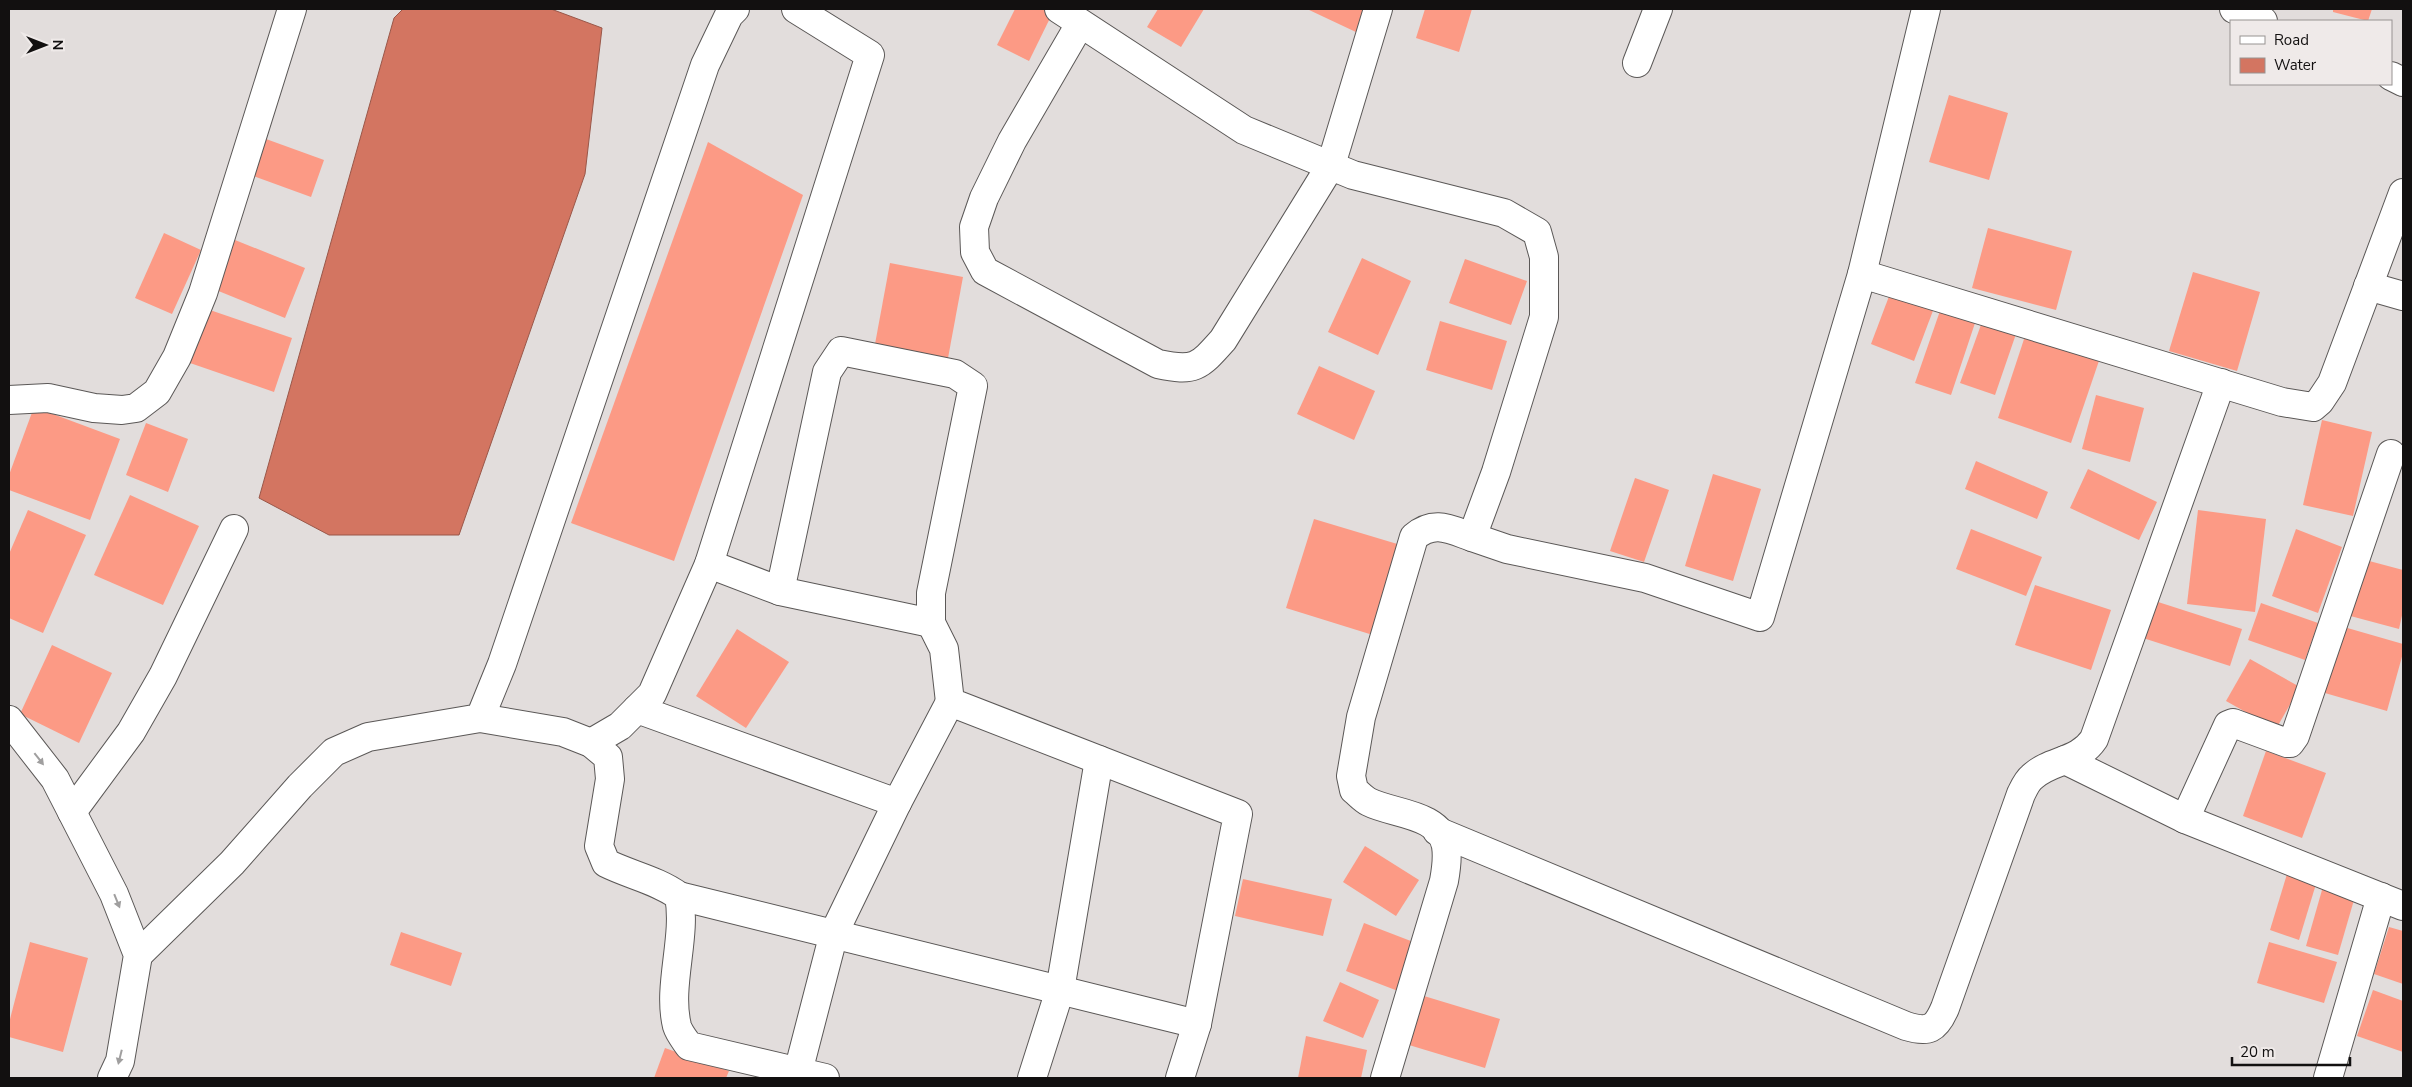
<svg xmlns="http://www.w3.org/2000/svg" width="2412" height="1087" viewBox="0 0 2412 1087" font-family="'Nunito Sans',sans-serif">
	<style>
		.water { fill: #d37561; stroke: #995749 }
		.building { fill: #fc9a85 }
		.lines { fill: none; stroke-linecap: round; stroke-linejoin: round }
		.minor-casing { stroke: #5b5857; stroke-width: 30 }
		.minor { stroke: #fff; stroke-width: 28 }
		.oneway { fill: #a09f9f }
	</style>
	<rect width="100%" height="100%" fill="#e2dddc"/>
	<path class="water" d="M403,9h148l51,19 -17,146 -126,361h-130l-70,-37 135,-480z"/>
	<g class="building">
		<path d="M1015,9l39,1 -25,51 -32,-16z"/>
		<path d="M1158,9h46l-23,38 -34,-20z"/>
		<path d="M1307,9h62l-11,24z"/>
		<path d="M1425,9h47l-13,43 -43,-14z"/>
		<path d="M2333,9h39l-4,12 -35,-9z"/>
		<path d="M1949,95l59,18 -19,67 -60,-18z"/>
		<path d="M255,135l69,25 -13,37 -69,-25z"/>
		<path d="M708,142l95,53 -129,366 -103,-38z"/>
		<path d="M1988,228l84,23 -16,59 -84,-22z"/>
		<path d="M164,233l37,17 -29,64 -37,-16z"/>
		<path d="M235,240l70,28 -20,50 -69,-28z"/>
		<path d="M1362,258l49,23 -33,74 -50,-23z"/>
		<path d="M1465,259l62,22 -16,44 -62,-22z"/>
		<path d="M890,263l73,14 -15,81 -73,-14z"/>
		<path d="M2193,272l67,20 -23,79 -68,-20z"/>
		<path d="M1891,291l43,17 -20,53 -43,-17z"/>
		<path d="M1941,308l35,12 -25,75 -36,-12z"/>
		<path d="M207,309l85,29 -18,54 -84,-29z"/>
		<path d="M1440,321l67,20 -15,49 -66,-20z"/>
		<path d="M1982,322l34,12 -21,61 -35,-12z"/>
		<path d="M2028,327l74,25 -31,91 -73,-25z"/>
		<path d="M1319,366l56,25 -21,49 -57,-26z"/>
		<path d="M2096,395l48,13 -14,54 -48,-13z"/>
		<path d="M34,407l86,32 -30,81 -81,-30v-15z"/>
		<path d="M2322,420l50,12 -19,84 -50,-11z"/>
		<path d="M146,423l42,16 -20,53 -42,-17z"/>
		<path d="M1976,461l72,31 -11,27 -72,-30z"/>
		<path d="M2088,469l69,33 -18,38 -69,-32z"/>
		<path d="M1713,474l48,15 -28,92 -48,-15z"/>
		<path d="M1635,478l34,12 -25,72 -34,-11z"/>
		<path d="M130,495l69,31 -36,79 -69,-30z"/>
		<path d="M28,510l58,25 -43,98 -34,-15v-64z"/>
		<path d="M2198,510l68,9 -11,93 -68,-8z"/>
		<path d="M1314,519l90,27 -28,90 -90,-28z"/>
		<path d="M1971,529l71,28 -16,39 -70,-27z"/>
		<path d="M2296,529l46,18 -24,66 -46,-17z"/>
		<path d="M2358,558l45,12v41l-4,18 -56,-15z"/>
		<path d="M2035,585l76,25 -20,60 -76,-25z"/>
		<path d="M2155,601l87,28 -12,37 -87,-28z"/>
		<path d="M2261,603l57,20 -13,37 -57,-20z"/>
		<path d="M2337,625l66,19v9l-16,58 -69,-20z"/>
		<path d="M737,629l52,33 -43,66 -50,-32z"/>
		<path d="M52,645l60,28 -33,70 -59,-29z"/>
		<path d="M2250,659l50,28 -24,42 -50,-28z"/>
		<path d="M2266,751l60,22 -24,65 -59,-22z"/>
		<path d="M1365,846l54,34 -23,36 -53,-34z"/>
		<path d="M2287,874l29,10 -17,56 -29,-10z"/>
		<path d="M1243,879l89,20 -9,37 -88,-20z"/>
		<path d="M2324,883l32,10 -18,62 -32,-9z"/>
		<path d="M1364,923l52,20 -18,48 -52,-20z"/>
		<path d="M2389,927l14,4v53l-29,-10z"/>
		<path d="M401,932l61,21 -11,33 -61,-21z"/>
		<path d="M30,942l58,16 -25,94 -54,-15v-14z"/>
		<path d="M2269,942l68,20 -13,41 -67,-20z"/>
		<path d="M1340,982l39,18 -16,38 -40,-17z"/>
		<path d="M2373,990l30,11v51l-46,-16z"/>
		<path d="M1424,996l76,23 -15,49 -76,-23z"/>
		<path d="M1306,1036l61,14 -6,28h-63z"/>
		<path d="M665,1048l64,23 -3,7h-72z"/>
	</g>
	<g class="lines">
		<defs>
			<g id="minor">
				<path d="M1059,9l185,121 109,45 151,38 33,19 7,25v60l-48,155 -24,65 35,12 138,29 115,39 102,-343 64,-265"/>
				<path d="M2234,9l29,12"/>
				<path d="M1080,24l-68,117 -28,57 -10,29 1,25 10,19 173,93c37,8 41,3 65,-24l108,-175 47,-156"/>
				<path d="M1637,63l21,-54"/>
				<path d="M2391,76l12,6"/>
				<path d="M1862,274l420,128 31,5 7,-6 12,-18 71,-190"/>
				<path d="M2368,286l35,10"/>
				<path d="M9,400l39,-2 46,10 28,2 14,-2 21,-16 20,-35 26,-64 89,-284"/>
				<path d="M709,564l71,27 47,-219 14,-21 114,23 18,12 -42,207v30l13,26 6,53 288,112 -41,210 -17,54"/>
				<path d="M780,591l151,32"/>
				<path d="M637,709l260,94"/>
				<path d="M480,718l83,14 28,11 17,14 2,22 -11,67 7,17c24,12 51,17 73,33 8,41 -12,90 -2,130 2,7 8,14 12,20l136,32"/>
				<path d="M9,720l46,59 59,115 24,61 -18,106 -8,17"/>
				<path d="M591,743l29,-17 32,-32 57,-130 161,-509 -74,-46"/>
				<path d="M2065,760l120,59 218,87"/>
				<path d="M72,812l59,-80 32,-56 71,-147"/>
				<path d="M2185,819l43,-94 5,-2 54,20h3l5,-7 96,-282"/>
				<path d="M1437,831l469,195c23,7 30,3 39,-18l76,-214c3,-6 6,-13 11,-17 19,-18 46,-14 62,-38l127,-356"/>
				<path d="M679,896l518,128"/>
				<path d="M138,955l94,-92 68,-77 34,-34 34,-15 112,-19 22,-54 203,-599 24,-50 6,-6"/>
				<path d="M798,1072l36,-139 63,-130 53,-101"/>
				<path d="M1032,1078l28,-88 39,-230"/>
				<path d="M1385,1078l59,-197c2,-11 4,-23 2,-35 -6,-33 -54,-32 -77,-44 -6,-3 -11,-9 -15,-12l-3,-14 10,-59 53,-180c20,-17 35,-8 58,0"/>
				<path d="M2328,1078l53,-181"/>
			</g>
		</defs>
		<use href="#minor" class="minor-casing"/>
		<use href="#minor" class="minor"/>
	</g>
	<defs><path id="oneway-solid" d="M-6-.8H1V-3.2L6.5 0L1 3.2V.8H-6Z" transform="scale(1.25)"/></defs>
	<g class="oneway">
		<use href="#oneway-solid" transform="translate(39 759) rotate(52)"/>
		<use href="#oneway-solid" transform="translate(117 901) rotate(68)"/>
		<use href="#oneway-solid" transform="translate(120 1057) rotate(104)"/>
	</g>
	<rect width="2412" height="1087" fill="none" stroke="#121010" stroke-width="20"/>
	<rect x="2230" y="20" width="162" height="65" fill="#efeae9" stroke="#979392"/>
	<rect x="2240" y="36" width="25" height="8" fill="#ffffff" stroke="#979392"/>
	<text x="2274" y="45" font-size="15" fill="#121010">Road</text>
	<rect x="2240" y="58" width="25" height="15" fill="#d37561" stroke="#979392"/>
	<text x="2274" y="70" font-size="15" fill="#121010">Water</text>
	<g transform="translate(45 45) rotate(90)" stroke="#efeae9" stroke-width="4" paint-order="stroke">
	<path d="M0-4L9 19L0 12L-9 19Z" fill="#121010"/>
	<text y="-8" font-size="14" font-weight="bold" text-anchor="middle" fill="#121010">N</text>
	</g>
	<path d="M2232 1057v8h118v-8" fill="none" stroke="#121010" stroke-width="2.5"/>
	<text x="2240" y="1057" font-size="15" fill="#121010" stroke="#efeae9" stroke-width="4" paint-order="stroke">20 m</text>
</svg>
